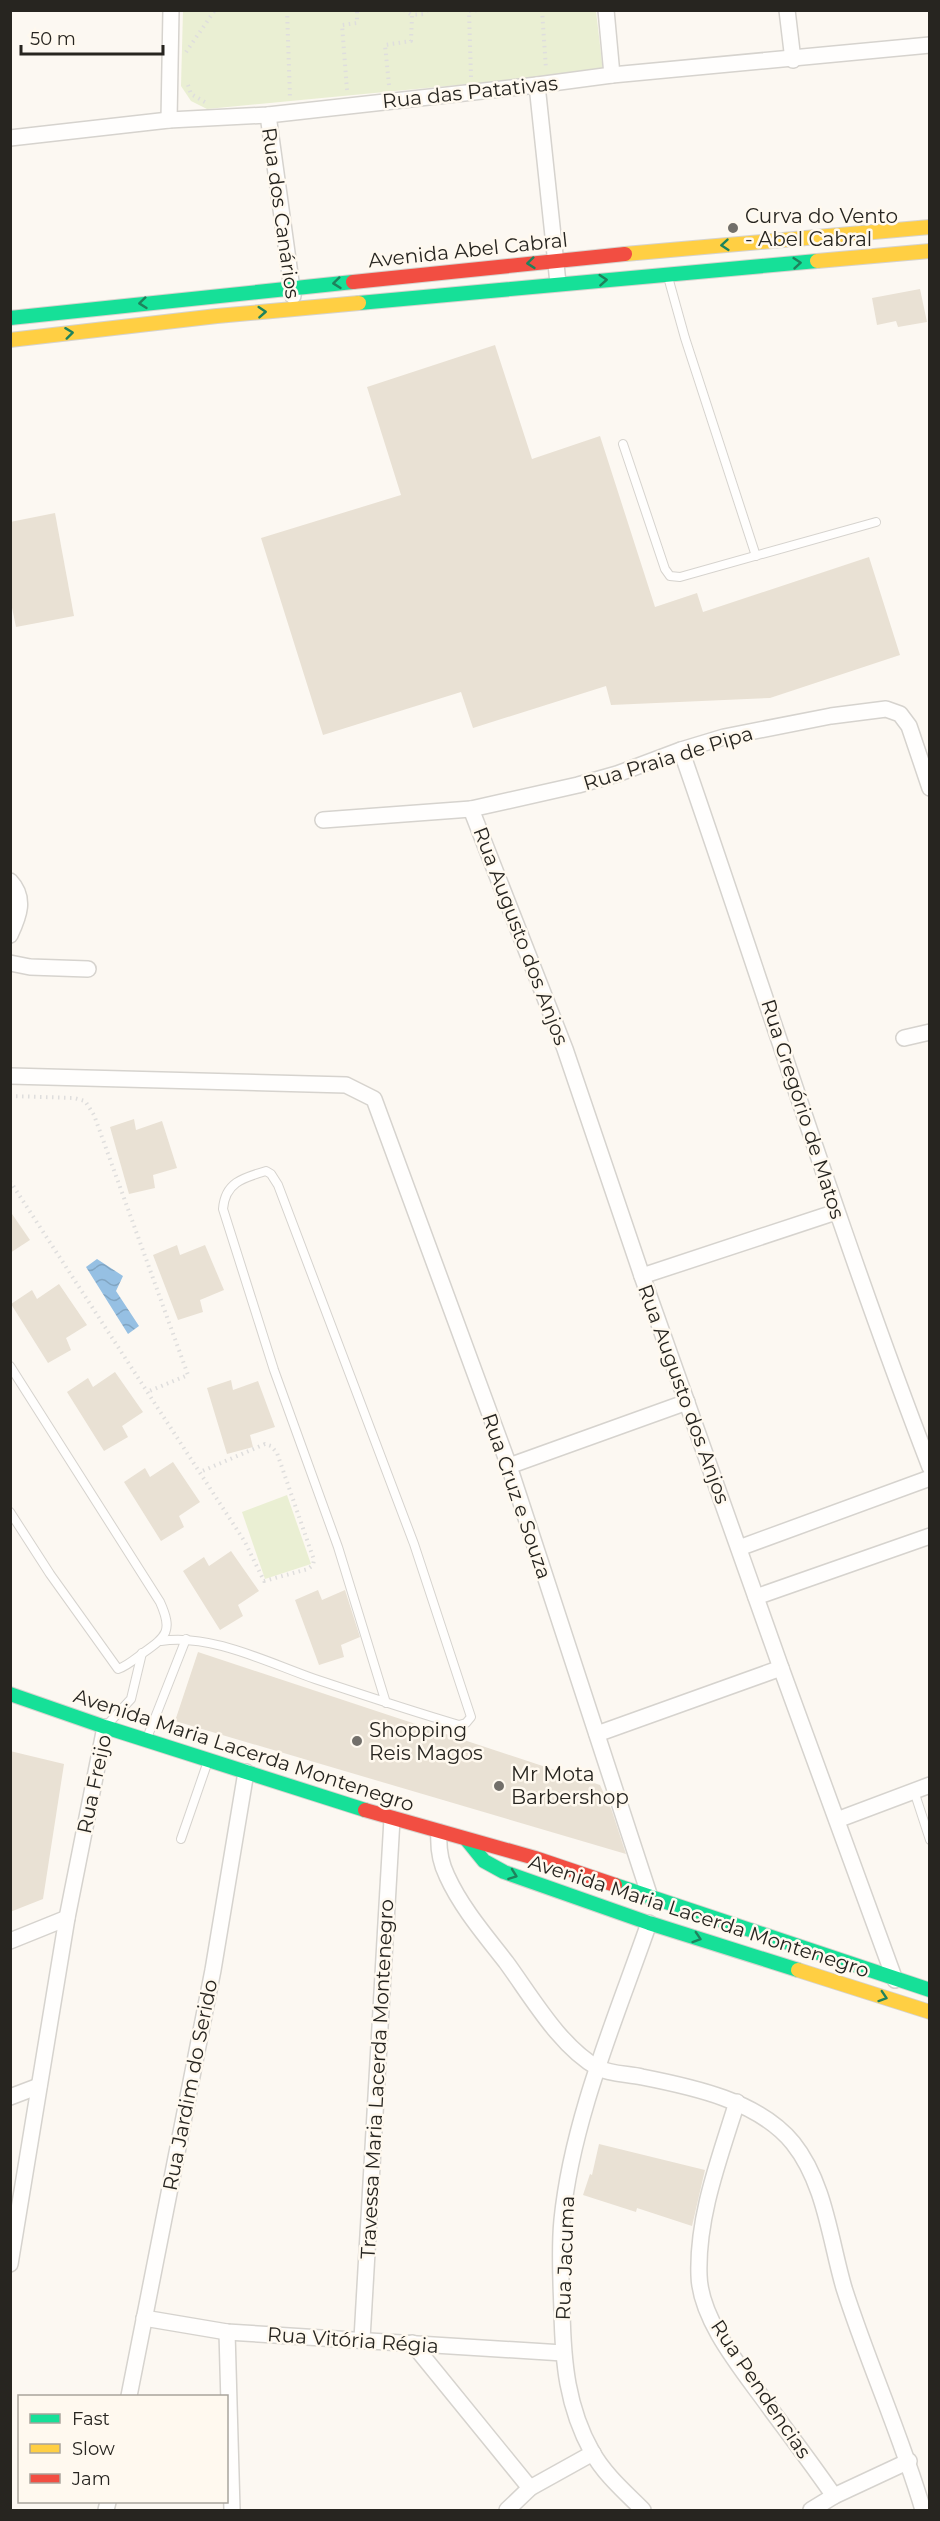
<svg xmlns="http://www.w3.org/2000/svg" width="940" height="2521" viewBox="0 0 940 2521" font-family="Montserrat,sans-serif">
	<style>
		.green { fill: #eaefd3 }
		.water { fill: url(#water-waves) }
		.building { fill: #e9e1d4 }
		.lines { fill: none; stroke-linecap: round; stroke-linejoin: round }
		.lane-casing { stroke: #d6d3ce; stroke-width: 10 }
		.street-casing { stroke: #d6d3ce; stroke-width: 18 }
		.fast-casing { stroke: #d6d3ce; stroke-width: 16 }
		.slow-casing { stroke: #d6d3ce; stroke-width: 16 }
		.jam-casing { stroke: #d6d3ce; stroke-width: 16 }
		.path { stroke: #dfdedd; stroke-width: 4; stroke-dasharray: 1.5 4.5; stroke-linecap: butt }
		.lane { stroke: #fffefd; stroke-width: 8 }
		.street { stroke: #fffefd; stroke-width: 15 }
		.fast { stroke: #16e098; stroke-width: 14 }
		.slow { stroke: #ffcf43; stroke-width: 14 }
		.jam { stroke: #f24e42; stroke-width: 14 }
		.oneway { stroke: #1e825c }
		.poi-dot { fill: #726f6a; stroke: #fff9ef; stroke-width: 2 }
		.labels { text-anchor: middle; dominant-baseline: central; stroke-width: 5; stroke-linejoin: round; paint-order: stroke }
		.street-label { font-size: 20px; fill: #272520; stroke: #fff9ef }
		.poi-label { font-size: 20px; fill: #272520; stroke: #fff9ef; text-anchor: start }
	</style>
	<defs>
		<pattern id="water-waves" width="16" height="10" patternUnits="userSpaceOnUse" patternTransform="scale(1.5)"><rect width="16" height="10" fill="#96c0e3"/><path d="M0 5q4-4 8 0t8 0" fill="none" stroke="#81a5c2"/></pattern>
	</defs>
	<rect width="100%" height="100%" fill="#fcf8f2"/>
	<g class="green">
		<path d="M183,10l413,1 7,60 -396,38 -16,-8 -10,-15z"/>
		<path d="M287,1495l24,69 -46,15 -23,-67z"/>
	</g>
	<path class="water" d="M97,1259l26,17 -7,15 23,35 -11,8 -42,-67z"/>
	<g class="building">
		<path d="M920,289l7,33 -29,5 -2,-6 -19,4 -5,-27z"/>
		<path d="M495,345l37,114 68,-23 55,171 42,-14 6,19 166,-55 31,98 -130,43 -159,7 -5,-19 -133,42 -12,-36 -138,43 -62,-197 140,-43 -34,-108z"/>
		<path d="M55,513l19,103 -58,11 -6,-29v-76z"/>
		<path d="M134,1119l2,11 26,-9 15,47 -24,7 2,13 -26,6 -19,-67z"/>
		<path d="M10,1211l20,29 -20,13z"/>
		<path d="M177,1245l3,10 25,-10 19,45 -24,10 3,12 -25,8 -25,-65z"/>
		<path d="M59,1284l28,41 -21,13 5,12 -23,13 -37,-59 21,-14 5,9z"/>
		<path d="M115,1372l28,40 -21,14 6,11 -24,14 -37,-59 21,-14 5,9z"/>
		<path d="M231,1380l2,10 25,-9 17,46 -25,8 3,12 -26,7 -20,-66z"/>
		<path d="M173,1462l27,40 -21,14 5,11 -23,14 -37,-59 21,-14 5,9z"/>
		<path d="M231,1551l28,40 -21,14 5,11 -23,14 -37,-59 21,-14 5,9z"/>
		<path d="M318,1590l4,10 23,-10 15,47 -19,8 3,12 -25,8 -24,-65z"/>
		<path d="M198,1652l402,133 12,26 14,43 -451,-133z"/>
		<path d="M10,1751l54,13 -21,135 -33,13z"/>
		<path d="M599,2144l106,26 -13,56 -55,-18 -1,4 -53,-17 7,-21 2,1z"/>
	</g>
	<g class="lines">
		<defs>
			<g id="lane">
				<path d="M668,277l17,61 71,218"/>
				<path d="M623,444l42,125 5,7 10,1 196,-55"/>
				<path d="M10,1366l150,236c13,29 7,34 -17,51 -8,6 -16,13 -25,16l-68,-95 -40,-62"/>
				<path d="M161,1641c49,-8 108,22 154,38 48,16 96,32 144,46l7,-2 5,-6 -57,-173 -136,-359 -7,-11 -5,-3c-24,7 -41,12 -43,38l51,161 64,177 48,156"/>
				<path d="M107,1725l24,-26 11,-46"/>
				<path d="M147,1738l39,-99"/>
				<path d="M914,1791l16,49"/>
				<path d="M181,1839l26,-75"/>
			</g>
			<g id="street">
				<path d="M606,10l6,65"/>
				<path d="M787,10l6,50"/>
				<path d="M537,85l21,198"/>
				<path d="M268,115l25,181"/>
				<path d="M169,120l2,-110"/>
				<path d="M10,138l159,-18 99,-5 269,-30 75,-10 318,-30"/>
				<path d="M681,750c83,239 158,481 249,717"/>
				<path d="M471,809l94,240 77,227 139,392 114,312"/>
				<path d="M323,820l148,-11 107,-24 39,-11 64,-24 43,-13 107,-21 55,-7 14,5 9,12 21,62"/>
				<path d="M10,881c16,17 9,35 0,54"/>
				<path d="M10,963l20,4 58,2"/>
				<path d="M904,1038l26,-6"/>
				<path d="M10,1076l336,9 28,14 135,367 141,431"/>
				<path d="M642,1276l194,-64"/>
				<path d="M509,1466l178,-64"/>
				<path d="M739,1548l191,-70"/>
				<path d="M756,1597l174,-61"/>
				<path d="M597,1734l184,-66"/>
				<path d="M837,1820l93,-35"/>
				<path d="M439,1832c-1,15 1,30 8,44 14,31 38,59 59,86 25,34 54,85 92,106 12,6 31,6 44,9 51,10 117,24 151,66 32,40 37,97 51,145 24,75 57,147 79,222"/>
				<path d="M10,1941l57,-23"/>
				<path d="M10,2097l29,-11"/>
				<path d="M737,2102c-17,55 -40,114 -38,173 1,47 47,99 73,136 21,28 42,56 62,85"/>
				<path d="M10,2264l57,-346 38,-191"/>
				<path d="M144,2318l83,14 336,21"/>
				<path d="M227,2332l5,178"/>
				<path d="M362,2339l30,-520"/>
				<path d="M412,2343l118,145"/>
				<path d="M129,2396l84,-426 33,-198"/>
				<path d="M106,2510l2,-8"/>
				<path d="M507,2510l23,-22 63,-35"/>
				<path d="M643,2510c-18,-18 -38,-35 -51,-58 -25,-45 -29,-90 -30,-141 -1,-30 -3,-61 0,-91 10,-101 54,-202 87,-297"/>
				<path d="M811,2510l23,-14 75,-35"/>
			</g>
			<g id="fast">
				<path d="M359,303l458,-42"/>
				<path d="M10,318l343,-36"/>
				<path d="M10,1694l95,33 260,83"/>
				<path d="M467,1840l17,21 20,11 145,51 149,47"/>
				<path d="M615,1885l315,105"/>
			</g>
			<g id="slow">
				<path d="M625,254l305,-27"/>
				<path d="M817,261l113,-10"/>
				<path d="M10,340l207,-24 142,-13"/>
				<path d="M798,1970l132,42"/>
			</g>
			<g id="jam">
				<path d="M353,282l272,-28"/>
				<path d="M365,1810l170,48 80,27"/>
			</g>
		</defs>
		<use href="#lane" class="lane-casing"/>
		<use href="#street" class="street-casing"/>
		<use href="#fast" class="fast-casing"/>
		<use href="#slow" class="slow-casing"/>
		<use href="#jam" class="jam-casing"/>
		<g class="path">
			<path d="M287,10l3,87"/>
			<path d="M404,10l8,5"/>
			<path d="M542,10l4,59"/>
			<path d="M186,52l29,-42"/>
			<path d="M471,77l-2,-66 12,-1"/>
			<path d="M188,85l3,9 14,8"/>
			<path d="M389,85l-4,-40 26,-4 1,-26 11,-1 5,-4"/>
			<path d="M347,90l-5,-65 15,-2v-13"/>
			<path d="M10,1096l64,2 11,3 9,14 94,260 -41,17"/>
			<path d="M10,1181l235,361 19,39 44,-12 5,-4 1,-5 -37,-107 -6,-7 -6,-2 -65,28"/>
		</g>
		<use href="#lane" class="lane"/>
		<use href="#street" class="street"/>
		<use href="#fast" class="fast"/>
		<use href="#slow" class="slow"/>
		<use href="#jam" class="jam"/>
	</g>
	<defs><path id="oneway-chevron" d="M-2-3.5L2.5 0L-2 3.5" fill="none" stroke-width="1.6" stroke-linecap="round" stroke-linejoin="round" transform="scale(1.5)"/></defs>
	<g class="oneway">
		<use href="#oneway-chevron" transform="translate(725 245) rotate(175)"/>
		<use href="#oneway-chevron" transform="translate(531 263) rotate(174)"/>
		<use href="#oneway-chevron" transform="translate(797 263) rotate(-5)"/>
		<use href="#oneway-chevron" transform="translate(603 280) rotate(-4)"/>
		<use href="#oneway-chevron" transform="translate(337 283) rotate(174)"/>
		<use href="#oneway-chevron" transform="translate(143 303) rotate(174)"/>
		<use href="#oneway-chevron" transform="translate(262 312) rotate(-4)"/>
		<use href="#oneway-chevron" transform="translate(69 333) rotate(-7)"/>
		<use href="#oneway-chevron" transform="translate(513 1875) rotate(20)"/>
		<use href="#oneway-chevron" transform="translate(697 1938) rotate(18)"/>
		<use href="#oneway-chevron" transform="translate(883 1997) rotate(18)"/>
	</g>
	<g class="poi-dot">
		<circle cx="733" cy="228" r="6"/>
		<circle cx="357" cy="1741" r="6"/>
		<circle cx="499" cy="1786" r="6"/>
	</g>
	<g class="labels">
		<g class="street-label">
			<text transform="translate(470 92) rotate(-6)">Rua das Patativas</text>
			<text transform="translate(281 213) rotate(82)">Rua dos Canários</text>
			<text transform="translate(468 250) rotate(-6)">Avenida Abel Cabral</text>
			<text transform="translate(668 758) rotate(-17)">Rua Praia de Pipa</text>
			<text transform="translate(521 936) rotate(69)">Rua Augusto dos Anjos</text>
			<text transform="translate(803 1109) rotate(72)">Rua Gregório de Matos</text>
			<text transform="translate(684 1394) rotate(70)">Rua Augusto dos Anjos</text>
			<text transform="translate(517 1496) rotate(71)">Rua Cruz e Souza</text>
			<text transform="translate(244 1750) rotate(18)">Avenida Maria Lacerda Montenegro</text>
			<text transform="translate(94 1784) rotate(-78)">Rua Freijo</text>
			<text transform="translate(699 1916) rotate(18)">Avenida Maria Lacerda Montenegro</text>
			<text transform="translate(377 2079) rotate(-87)">Travessa Maria Lacerda Montenegro</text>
			<text transform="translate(190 2085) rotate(-79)">Rua Jardim do Serido</text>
			<text transform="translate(565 2258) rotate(-88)">Rua Jacuma</text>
			<text transform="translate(353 2340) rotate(4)">Rua Vitória Régia</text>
			<text transform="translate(761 2389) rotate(56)">Rua Pendencias</text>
		</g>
		<g class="poi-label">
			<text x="745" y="216">Curva do Vento<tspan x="745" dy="23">- Abel Cabral</tspan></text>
			<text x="369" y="1730">Shopping<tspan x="369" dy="23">Reis Magos</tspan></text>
			<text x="511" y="1774">Mr Mota<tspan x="511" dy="23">Barbershop</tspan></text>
		</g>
	</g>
	<rect width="940" height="2521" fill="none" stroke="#272520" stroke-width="24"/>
	<rect x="18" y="2395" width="210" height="108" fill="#fff9ef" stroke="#a9a49c" stroke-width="1.5"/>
	<rect x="30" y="2414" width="30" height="9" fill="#16e098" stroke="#a9a49c" stroke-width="1.5"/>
	<text x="72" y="2425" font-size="18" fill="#272520">Fast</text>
	<rect x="30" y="2444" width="30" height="9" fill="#ffcf43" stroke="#a9a49c" stroke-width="1.5"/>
	<text x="72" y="2455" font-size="18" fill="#272520">Slow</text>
	<rect x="30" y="2474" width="30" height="9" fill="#f24e42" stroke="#a9a49c" stroke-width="1.5"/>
	<text x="72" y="2485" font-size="18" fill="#272520">Jam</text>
	<path d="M21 45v9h142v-9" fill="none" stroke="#272520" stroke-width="3"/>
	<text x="30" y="45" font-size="18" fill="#272520" stroke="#fff9ef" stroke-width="4.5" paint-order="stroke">50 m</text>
</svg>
